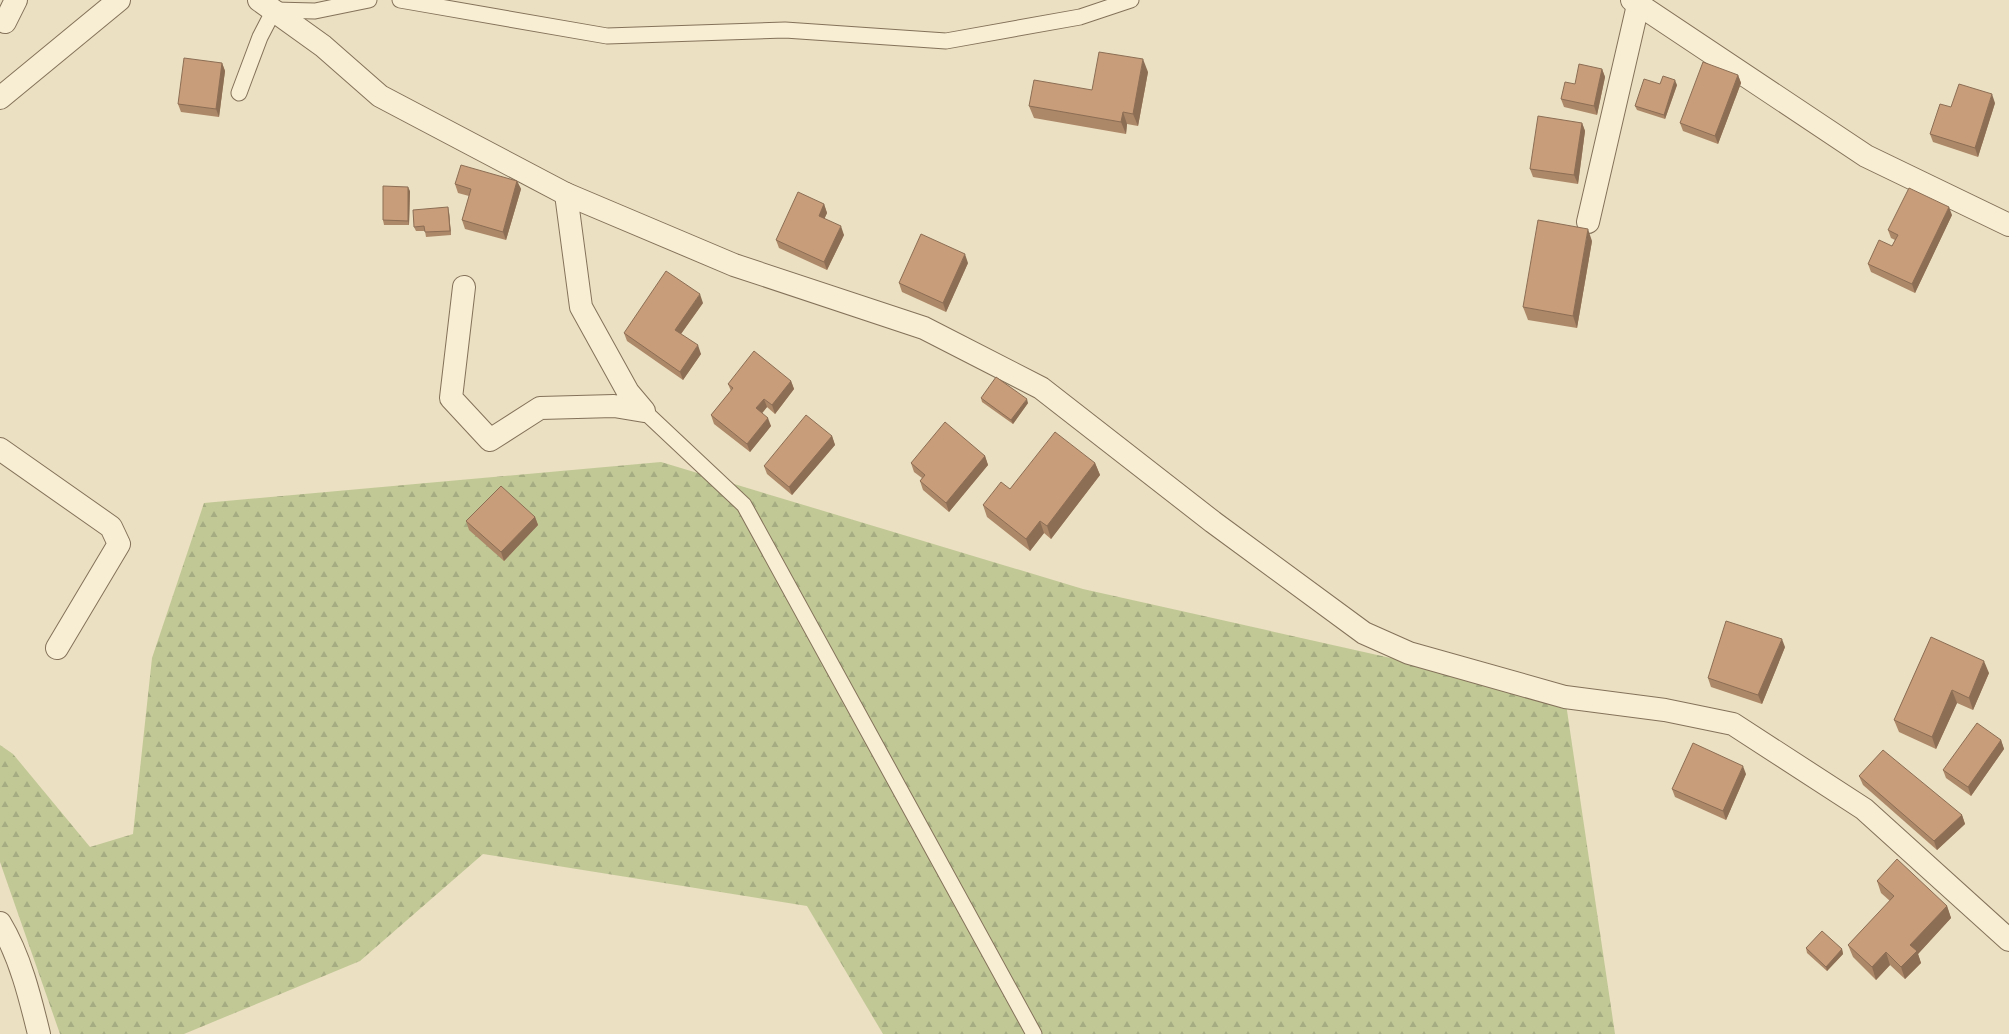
<svg xmlns="http://www.w3.org/2000/svg" width="2009" height="1034" viewBox="0 0 2009 1034" font-family="'Libre Baskerville',serif">
	<style>
		.forest { fill: url(#forest-firs) }
		.lines { fill: none; stroke-linecap: round; stroke-linejoin: round }
		.service-casing { stroke: #84725a; stroke-width: 17 }
		.minor-casing { stroke: #84725a; stroke-width: 24 }
		.tertiary-casing { stroke: #84725a; stroke-width: 24 }
		.service { stroke: #f7eed4; stroke-width: 15 }
		.minor { stroke: #f7eed4; stroke-width: 22 }
		.tertiary { stroke: #f7eed4; stroke-width: 22 }
		.wall { fill: #ac8768 }
		.shaded-wall { fill: #8c6e55 }
		.building { fill: #c89d79; stroke: #8c6e55 }
	</style>
	<defs>
		<pattern id="forest-firs" width="22" height="20" patternUnits="userSpaceOnUse"><rect width="22" height="20" fill="#c1c896"/><path d="M5 1l3.5 6h-7zM16 11l3.5 6h-7z" fill="#a6ac81"/></pattern>
	</defs>
	<rect width="100%" height="100%" fill="#ebe0c1"/>
	<path class="forest" d="M661,462l422,127 482,108 50,337h-732l-76,-128 -324,-52 -123,107 -176,73h-124l-60,-172v-117l13,9 77,93 43,-13 19,-176 52,-155z"/>
	<g class="lines">
		<defs>
			<g id="service">
				<path d="M400,0l207,36 178,-6 161,11 134,-24 51,-17"/>
				<path d="M239,93l21,-56 14,-27 41,1 54,-11"/>
				<path d="M644,411l100,94 290,529"/>
			</g>
			<g id="minor">
				<path d="M259,0l64,46 57,50 186,98 168,71 190,63 117,60 172,134 151,111 45,20 156,44 100,13 68,14 131,85 145,131"/>
				<path d="M1632,0l234,156 143,69"/>
				<path d="M5,22l11,-22"/>
				<path d="M1588,222l50,-217"/>
				<path d="M464,287l-13,111 39,42 50,-32 74,-2 30,5 -16,-19 -47,-85 -15,-113"/>
				<path d="M0,449l111,78 8,17 -62,104"/>
			</g>
			<g id="tertiary">
				<path d="M0,98l119,-98"/>
				<path d="M0,923c20,33 30,74 39,111"/>
			</g>
		</defs>
		<use href="#service" class="service-casing"/>
		<use href="#minor" class="minor-casing"/>
		<use href="#tertiary" class="tertiary-casing"/>
		<use href="#service" class="service"/>
		<use href="#minor" class="minor"/>
		<use href="#tertiary" class="tertiary"/>
	</g>
	<g class="wall">
		<path d="M222,63l3,8 -6,46 -38,-5 -3,-8z"/>
		<path d="M1602,69l3,8 -8,38 -33,-8 -3,-8 14,-15z"/>
		<path d="M1148,72l-10,54 -11,-2 -1,10 -92,-16 -5,-12 63,-16z"/>
		<path d="M1738,75l3,8 -23,61 -35,-13 -3,-8z"/>
		<path d="M1660,84l17,1 -12,34 -28,-9 -2,-4z"/>
		<path d="M1995,103l-17,54 -45,-15 -3,-8z"/>
		<path d="M1582,123l3,8 -7,53 -45,-7 -3,-8z"/>
		<path d="M517,181l4,8 -15,51 -41,-11 -3,-9 7,-24 -11,-3 -3,-9z"/>
		<path d="M410,191l-1,34h-25l-1,-5z"/>
		<path d="M824,204l3,9 -3,6 20,16 -17,35 -48,-22 -3,-8z"/>
		<path d="M449,212l2,23 -25,2 -1,-6h-9l-2,-4z"/>
		<path d="M1952,215l-37,78 -44,-21 -3,-8 24,-18 3,-6 -4,-2 -3,-8z"/>
		<path d="M1592,241l-15,87 -49,-8 -5,-13z"/>
		<path d="M968,263l-22,49 -44,-20 -3,-9z"/>
		<path d="M703,303l-22,31 20,20 -18,26 -56,-39 -3,-8z"/>
		<path d="M791,381l3,8 -19,25 -8,-7 -5,6 9,13 -21,26 -36,-28 -3,-9 20,-24 -3,-7z"/>
		<path d="M981,398l47,5 -15,21 -31,-22z"/>
		<path d="M832,436l3,9 -43,50 -25,-21 -3,-8z"/>
		<path d="M985,456l3,9 -39,47 -26,-22 -3,-9 2,-3 -8,-6 -3,-9z"/>
		<path d="M1095,463l5,12 -49,64 -7,-6 -14,18 -43,-34 -4,-12 27,-16z"/>
		<path d="M535,517l3,8 -34,36 -35,-31 -3,-9z"/>
		<path d="M1931,637l58,36 -16,37 -16,-7 -21,46 -37,-17 -5,-12z"/>
		<path d="M1785,647l-23,57 -51,-17 -3,-9z"/>
		<path d="M2001,740l3,9 -33,47 -25,-18 -3,-8z"/>
		<path d="M1746,774l-20,46 -51,-23 -3,-8z"/>
		<path d="M1859,776l103,39 3,9 -28,26 -74,-65z"/>
		<path d="M1877,881l70,25 4,12 -33,36 3,9 -16,16 -15,-14 -14,15 -23,-23 -5,-12 42,-44 -9,-8z"/>
		<path d="M1806,948l36,1 1,5 -16,17 -20,-18z"/>
	</g>
	<g class="shaded-wall">
		<path d="M1143,59l5,13 -10,54 -5,-12z"/>
		<path d="M222,63l3,8 -6,46 -3,-8z"/>
		<path d="M1602,69l3,8 -8,38 -3,-9z"/>
		<path d="M1738,75l3,8 -23,61 -3,-8z"/>
		<path d="M1675,80l2,5 -12,34 -1,-4z"/>
		<path d="M1992,94l3,9 -17,54 -3,-9z"/>
		<path d="M1123,112l4,12 -1,10 -5,-12z"/>
		<path d="M1582,123l3,8 -7,53 -4,-9z"/>
		<path d="M517,181l4,8 -15,51 -3,-8z"/>
		<path d="M408,187l2,4 -1,34 -1,-4z"/>
		<path d="M824,204l3,9 -5,11 -3,-8z"/>
		<path d="M448,207l1,5 2,23 -1,-4z"/>
		<path d="M1949,207l3,8 -37,78 -3,-9z"/>
		<path d="M841,226l3,9 -17,35 -3,-8z"/>
		<path d="M1588,229l4,12 -15,87 -4,-12z"/>
		<path d="M965,254l3,9 -22,49 -3,-9z"/>
		<path d="M700,294l3,9 -25,35 -3,-8z"/>
		<path d="M698,345l3,9 -18,26 -3,-8z"/>
		<path d="M791,381l3,8 -19,25 -3,-9z"/>
		<path d="M764,399l3,8 -8,10 -3,-9z"/>
		<path d="M1027,399l1,4 -15,21 -2,-4z"/>
		<path d="M768,418l3,8 -21,26 -3,-8z"/>
		<path d="M832,436l3,9 -43,50 -3,-8z"/>
		<path d="M985,456l3,9 -39,47 -3,-9z"/>
		<path d="M1095,463l5,12 -49,64 -4,-13z"/>
		<path d="M535,517l3,8 -34,36 -3,-9z"/>
		<path d="M1040,521l4,12 -14,18 -4,-12z"/>
		<path d="M1782,639l3,8 -23,57 -4,-9z"/>
		<path d="M1984,661l5,12 -16,37 -4,-12z"/>
		<path d="M1952,690l5,13 -21,46 -4,-12z"/>
		<path d="M2001,740l3,9 -33,47 -3,-9z"/>
		<path d="M1743,766l3,8 -20,46 -3,-9z"/>
		<path d="M1962,815l3,9 -28,26 -3,-9z"/>
		<path d="M1947,906l4,12 -33,36 3,9 -16,16 -4,-12 9,-22z"/>
		<path d="M1842,949l1,5 -16,17 -1,-4z"/>
		<path d="M1886,952l4,13 -14,15 -4,-13z"/>
	</g>
	<g class="building">
		<path d="M1099,52l44,7 -10,55 -10,-2 -2,10 -92,-16 5,-26 58,10z"/>
		<path d="M184,58l38,5 -6,46 -38,-5z"/>
		<path d="M1703,62l35,13 -23,61 -35,-13z"/>
		<path d="M1579,64l23,5 -8,37 -33,-7 4,-17 10,2z"/>
		<path d="M1663,76l12,4 -11,35 -29,-9 9,-27 16,5z"/>
		<path d="M1959,84l33,10 -17,54 -45,-14 10,-30 11,3z"/>
		<path d="M1538,116l44,7 -8,52 -44,-6z"/>
		<path d="M461,165l56,16 -14,51 -41,-12 9,-31 -16,-5z"/>
		<path d="M383,186l25,1v34l-25,-1z"/>
		<path d="M1909,188l40,19 -37,77 -44,-20 11,-24 13,6 6,-11 -10,-5z"/>
		<path d="M798,192l26,12 -5,12 22,10 -17,36 -48,-22z"/>
		<path d="M448,207l2,24 -25,1 -1,-6 -10,1 -1,-17z"/>
		<path d="M1538,220l50,9 -15,87 -50,-9z"/>
		<path d="M921,234l44,20 -22,49 -44,-20z"/>
		<path d="M666,271l34,23 -25,36 23,15 -18,27 -56,-39z"/>
		<path d="M754,351l37,30 -19,24 -8,-6 -8,9 12,10 -21,26 -36,-29 22,-27 -5,-4z"/>
		<path d="M996,377l31,22 -16,21 -30,-22z"/>
		<path d="M806,415l26,21 -43,51 -25,-21z"/>
		<path d="M945,422l40,34 -39,47 -26,-22 5,-6 -14,-12z"/>
		<path d="M1055,432l40,31 -48,63 -7,-5 -14,18 -43,-34 18,-23 9,7z"/>
		<path d="M501,486l34,31 -34,35 -35,-31z"/>
		<path d="M1726,621l56,18 -24,56 -50,-17z"/>
		<path d="M1931,637l53,24 -15,37 -17,-8 -20,47 -38,-17z"/>
		<path d="M1977,723l24,17 -33,47 -25,-17z"/>
		<path d="M1693,743l50,23 -20,45 -51,-22z"/>
		<path d="M1883,750l79,65 -28,26 -75,-65z"/>
		<path d="M1897,859l50,47 -37,39 7,6 -16,16 -15,-15 -14,15 -24,-22 46,-49 -17,-15z"/>
		<path d="M1822,931l20,18 -16,18 -20,-19z"/>
	</g>
</svg>
